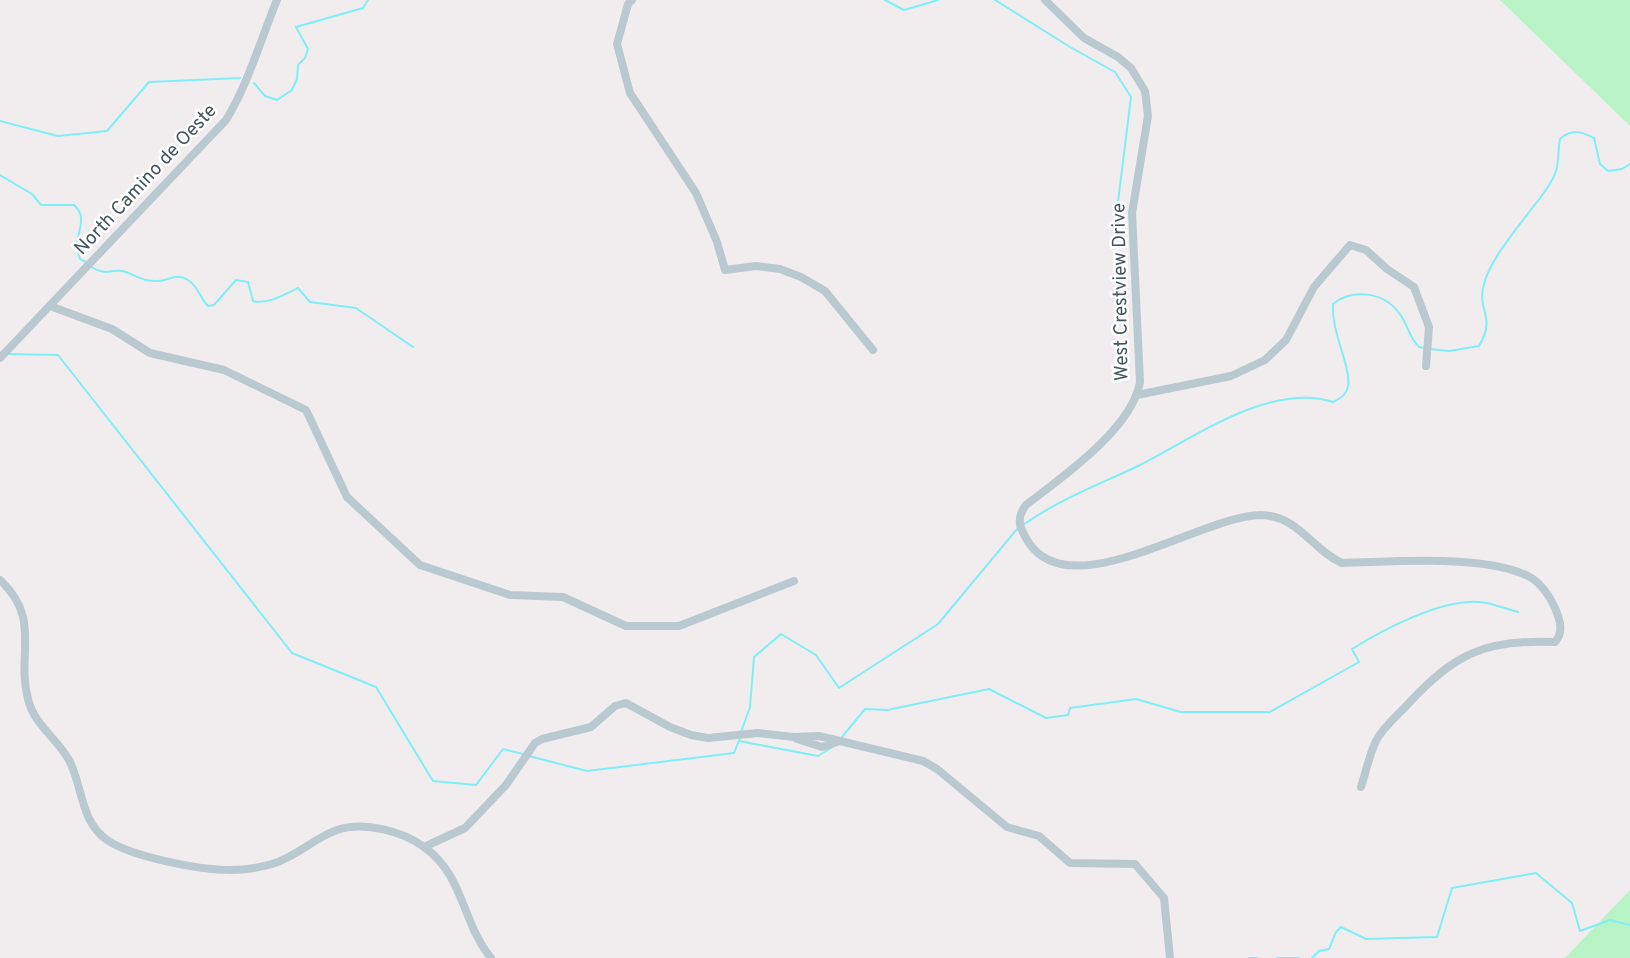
<svg xmlns="http://www.w3.org/2000/svg" width="1630" height="958" viewBox="0 0 1630 958" font-family="Overpass,sans-serif">
	<style>
		.green { fill: #b7f3c5 }
		.lines { fill: none; stroke-linecap: round; stroke-linejoin: round }
		.stream { stroke: #7feff5; stroke-width: 2 }
		.minor { stroke: #bac9cf; stroke-width: 8 }
		.labels { text-anchor: middle; dominant-baseline: central; stroke-width: 5; stroke-linejoin: round; paint-order: stroke }
		.street-label { font-size: 19px; fill: #44555d; stroke: #fff }
	</style>
	<rect width="100%" height="100%" fill="#f1edee"/>
	<g class="green">
		<path d="M1500,0h130v126z"/>
		<path d="M1630,890v68h-65z"/>
	</g>
	<g class="lines">
		<g class="stream">
			<path d="M885,0l19,10 34,-10"/>
			<path d="M995,0l75,47 45,25 16,25 -15,121"/>
			<path d="M254,83l11,13 12,4 15,-10 5,-11 1,-14 7,-7 3,-9 -12,-22 67,-19 5,-8"/>
			<path d="M0,121l58,15 49,-5 42,-49 91,-4"/>
			<path d="M0,175l32,19 9,11h33c14,12 3,26 3,42 0,4 2,8 3,12l6,3"/>
			<path d="M90,266c18,12 21,1 36,6 10,4 20,10 32,9 11,0 18,-9 30,-1 10,6 12,18 20,26l6,-1 22,-25 12,2 5,19c14,4 33,-7 45,-13l12,14 46,6 57,39"/>
			<path d="M1429,349l20,2 30,-5c18,-30 -3,-35 5,-62 6,-24 33,-56 49,-77 8,-10 19,-23 23,-36 3,-10 2,-22 4,-32 11,-10 21,-8 34,-1l6,26 8,7 14,-2 8,-5"/>
			<path d="M7,354l51,1 234,298 84,34 57,94 43,4 27,-36 20,5"/>
			<path d="M1023,525c35,-25 75,-40 113,-58 55,-27 134,-86 197,-65 7,-3 14,-8 15,-16 3,-21 -17,-53 -15,-82 19,-16 51,-12 66,9 9,11 9,23 20,34l5,1"/>
			<path d="M741,732l9,-25 4,-50 27,-23 35,21 23,33 99,-64 80,-96"/>
			<path d="M842,737l23,-28 22,1 102,-21 57,29 22,-3 2,-7 66,-9 45,13h89l89,-50 -7,-13c32,-20 89,-50 128,-47 12,1 26,7 38,10"/>
			<path d="M739,741l79,15 16,-10"/>
			<path d="M529,756l58,15 147,-18 6,-15"/>
			<path d="M1249,958h8"/>
			<path d="M1277,958h22"/>
			<path d="M1312,958l7,-7 10,-2 7,-17 5,-5 25,12 71,-2 15,-49 84,-15 36,30 8,28 30,-11 20,5"/>
		</g>
		<g class="minor">
			<path d="M632,0l-4,4 -11,40 13,49 66,100 21,49 8,28 31,-4 24,3 21,8 24,14 48,59"/>
			<path d="M1045,0l39,38 34,19 13,11 14,23 3,25 -16,97 8,169c-8,47 -78,95 -114,123 -11,14 -6,24 3,38 43,64 174,-28 232,-28 38,1 51,35 81,48 52,-1 141,-9 186,13 12,6 22,20 27,32 5,12 9,24 0,34 -70,-3 -101,12 -147,62 -11,12 -25,23 -32,37 -7,14 -10,31 -15,46"/>
			<path d="M50,306l62,23 38,24 74,17 82,40 41,87 73,68 90,30 53,2 63,29h53l115,-45"/>
			<path d="M0,358l226,-238c23,-38 34,-79 51,-120"/>
			<path d="M1137,395l94,-19 34,-16 21,-20 28,-53 36,-42 16,5 21,19 27,18 15,40 -3,39"/>
			<path d="M0,580c42,39 16,73 28,119 6,26 29,39 41,61 14,27 11,61 38,80 25,17 93,30 123,30 14,0 28,-2 42,-6 24,-7 42,-26 65,-34 27,-9 65,1 87,17 40,28 38,76 67,111"/>
			<path d="M797,739l25,8 15,-5"/>
			<path d="M424,847l41,-19 41,-43 29,-42 7,-4 49,-12 24,-21 11,-3 44,24 21,8 17,3 50,-5 36,4 25,-1 104,25 14,8 70,58 32,9 31,27 65,1 29,34 6,60"/>
		</g>
	</g>
	<g class="labels">
		<g class="street-label">
			<text transform="translate(146 180) rotate(-47)">North Camino de Oeste</text>
			<text transform="translate(1121 292) rotate(-91)">West Crestview Drive</text>
		</g>
	</g>
</svg>
